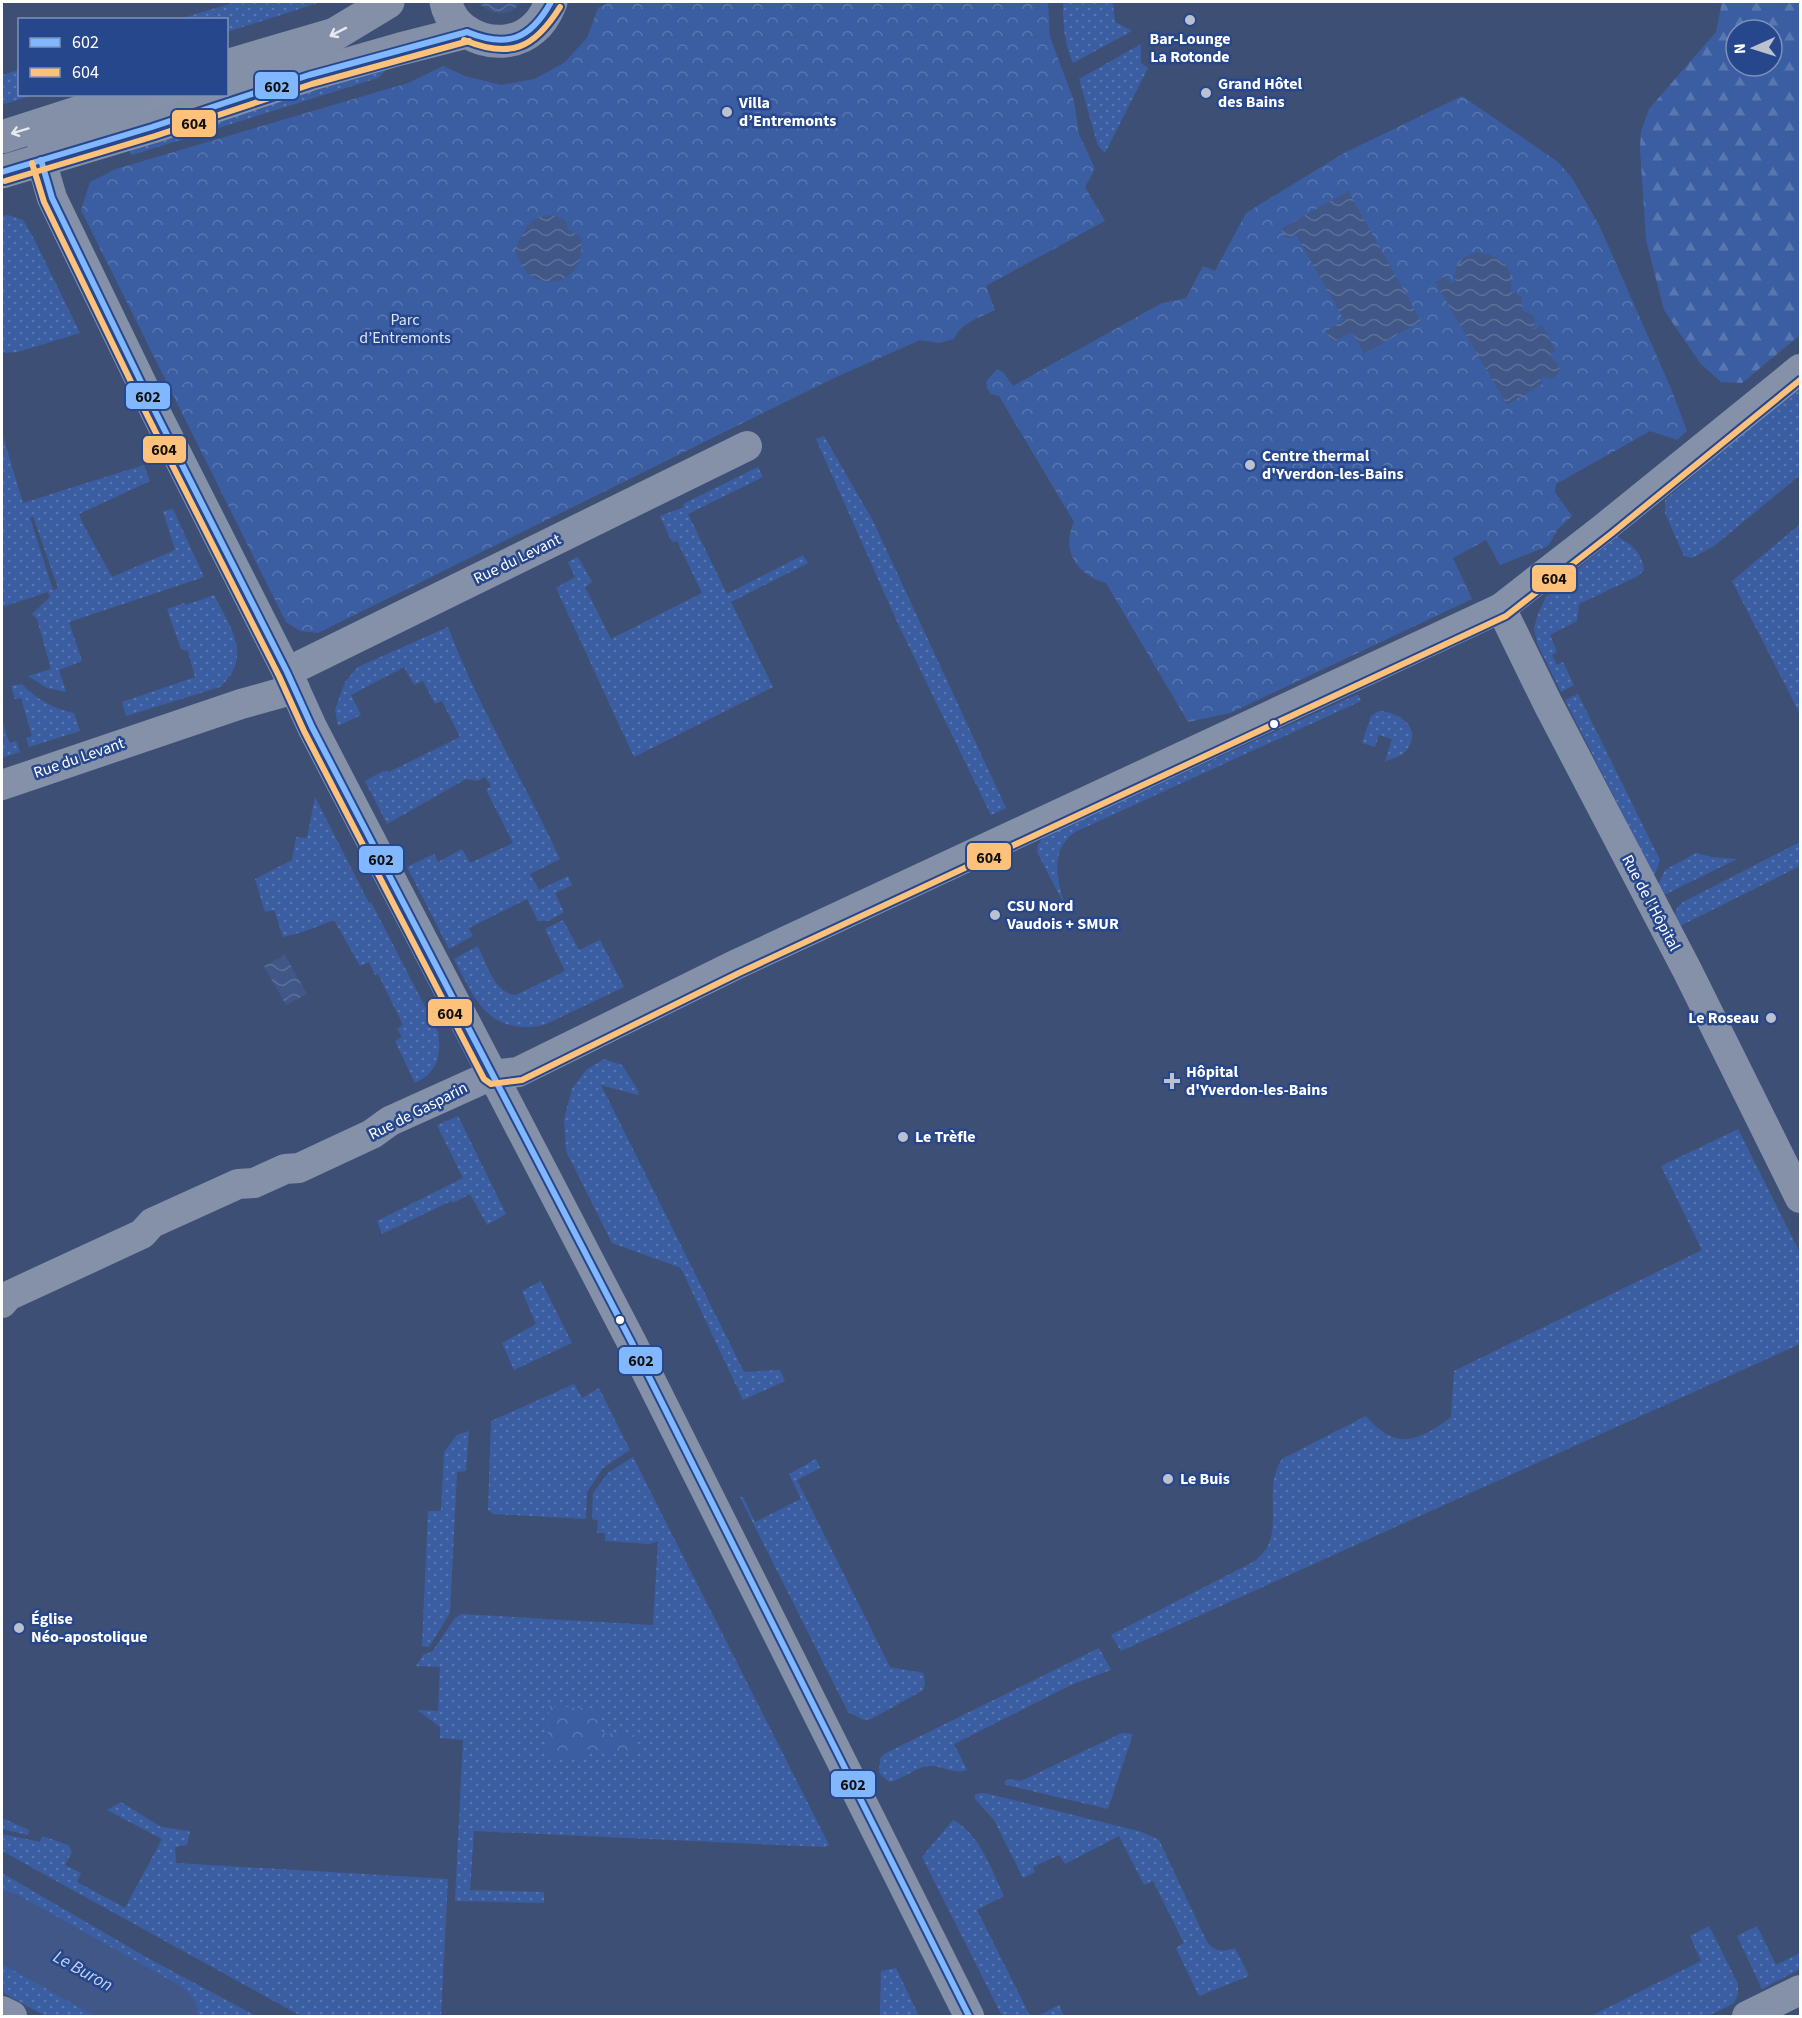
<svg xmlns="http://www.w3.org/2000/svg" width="1802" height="2018" viewBox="0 0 1802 2018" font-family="'Source Sans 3',sans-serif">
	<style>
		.grass { fill: url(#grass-dots); fill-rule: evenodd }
		.forest { fill: url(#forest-firs); fill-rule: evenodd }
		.park { fill: url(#park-crowns) }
		.water { fill: url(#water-waves) }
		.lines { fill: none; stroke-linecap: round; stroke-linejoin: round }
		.river { stroke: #405787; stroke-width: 68 }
		.minor { stroke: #8590a9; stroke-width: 30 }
		.primary { stroke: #8490a7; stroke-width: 33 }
		.bus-1-casing { stroke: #27478c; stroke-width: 10 }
		.bus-2-casing { stroke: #27478c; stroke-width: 10 }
		.bus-1 { stroke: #80b7ff; stroke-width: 6 }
		.bus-2 { stroke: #fec179; stroke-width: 6 }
		.oneway { stroke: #e6e9ed }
		.poi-dot { fill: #bbc1cf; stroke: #27478c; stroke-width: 2 }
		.bus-dot { fill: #fff; stroke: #27478c; stroke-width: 2 }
		.labels { text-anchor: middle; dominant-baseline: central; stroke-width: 5; stroke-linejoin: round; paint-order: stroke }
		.poi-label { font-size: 16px; font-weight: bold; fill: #fff; stroke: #27478c; text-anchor: start }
		.park-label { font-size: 16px; fill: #dae4f8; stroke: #27478c }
		.street-label { font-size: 16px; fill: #fff; stroke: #27478c }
		.water-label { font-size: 18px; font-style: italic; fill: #c2d2f1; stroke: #27478c }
		.line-badge { stroke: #27478c; stroke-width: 2 }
		.pale-badge-label { font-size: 16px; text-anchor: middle; font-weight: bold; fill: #111 }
	</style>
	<defs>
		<pattern id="grass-dots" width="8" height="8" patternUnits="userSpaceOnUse" patternTransform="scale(1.5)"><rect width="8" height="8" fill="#3b5ea2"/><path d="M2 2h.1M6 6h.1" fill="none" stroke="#5876b0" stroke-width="1.8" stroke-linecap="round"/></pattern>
		<pattern id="forest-firs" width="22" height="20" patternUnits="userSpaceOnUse" patternTransform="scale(1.5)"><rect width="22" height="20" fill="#3b5ea2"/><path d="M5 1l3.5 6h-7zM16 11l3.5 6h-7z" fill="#5876b0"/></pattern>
		<pattern id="park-crowns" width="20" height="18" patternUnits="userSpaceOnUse" patternTransform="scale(1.5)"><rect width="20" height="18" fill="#3b5ea2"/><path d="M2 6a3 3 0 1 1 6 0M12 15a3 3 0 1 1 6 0" fill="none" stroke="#5876b0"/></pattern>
		<pattern id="water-waves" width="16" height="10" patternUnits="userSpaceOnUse" patternTransform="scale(1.5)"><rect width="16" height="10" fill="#405787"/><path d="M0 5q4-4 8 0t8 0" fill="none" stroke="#5d7099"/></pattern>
	</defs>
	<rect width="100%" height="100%" fill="#3e4f75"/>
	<g class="grass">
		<path d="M236,2h85l-94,30 -1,-12 -47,-1z"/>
		<path d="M1063,2h46l4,2 2,18 17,9 -59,32c-9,-20 -10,-39 -10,-61z"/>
		<path d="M1141,44v19l7,5 -43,85 -7,-7 -19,-67z"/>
		<path d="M19,70l1,24 13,1 -31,10v-30z"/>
		<path d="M386,70l-8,8 -246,77 -2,-2v-5l21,-10z"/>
		<path d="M8,215l15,5 11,19 46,94 -62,19 -14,1 -2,-3v-134z"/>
		<path d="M1800,384v91l-86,71 -22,12 -8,-2 -19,-43v-13z"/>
		<path d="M2,433l21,70 121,-38 6,16 -71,33 4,10 29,53 63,-27 -12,-39 10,-2 31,68 -135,45 13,39 -23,9 7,22 -19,-4 -19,-12 23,-7 -14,-50 -5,-5 18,-17 -2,-5 -46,15zM33,516l25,72 -5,2 -23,-72z"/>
		<path d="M824,436l49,85 133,287 -15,7 -92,-189 -83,-187z"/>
		<path d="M758,467l5,10 -75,37 39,80 76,-39 5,8 -77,39 42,85 -139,70 -78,-169 19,-11 -7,-15 10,-5 14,25 -7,5 26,52 91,-46 -25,-52 -5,1 -12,-26 24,-9 -1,-3z"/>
		<path d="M1800,524v190l-68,-133z"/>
		<path d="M1616,536c15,8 26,16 28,34l-6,6 -59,28 -2,17 -27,14 7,17 -5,3 5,10 6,-3 11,23 -13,7 -24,-49 -3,-15 4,-14 8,-17z"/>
		<path d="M214,595c16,32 40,62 6,92l-94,29 -4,-14 73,-25 -7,-26 -7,-2 -14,-40 17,-6 2,2z"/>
		<path d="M448,627c30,80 76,154 112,232l-30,15 9,16 29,-14 4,9 -17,8 9,19 -16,9h-10l-11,-22 -58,29 4,8 -24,13 -42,-82 27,-13 4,8 24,-13 8,14 43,-20 -27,-53 5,-4 -6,-9 -8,4 -11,-2 -79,45 -22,-43 18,-10 6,1 71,-35 -18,-36 -7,3 -12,-23 -9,4 -10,-18 -53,28 10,20 -23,11 -3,-16 10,-28 13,-15z"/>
		<path d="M22,684c12,14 34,26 52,29l6,18 -51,16 -3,-9 6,-2 -11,-38 -6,1 -4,-13z"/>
		<path d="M1358,694l3,7 -286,131c-26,19 -18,47 -10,74l-28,-54 1,-7 5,-8z"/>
		<path d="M1578,694l82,166 -6,16 -89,-176z"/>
		<path d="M1379,711c20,1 45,17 27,40 -5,5 -15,8 -21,11l7,-23 -13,-4 -4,12 -13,-4 9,-27z"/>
		<path d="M2,719l7,24 7,-2 4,11 -18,6z"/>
		<path d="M315,797l54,106 2,-1 67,130c4,22 -1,42 -23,51l-20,-42 7,-4 -5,-8 6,-4 -25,-51 -3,1 -6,-13 -9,4 -26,-46 -31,12 -20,5 -9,-27 -9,2 -10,-33 37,-19 4,-23 11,1z"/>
		<path d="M1800,842v24l-120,60 -6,-9 3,-9 6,-6z"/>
		<path d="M1696,853l15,4 26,2 -73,36 -6,-10 7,-15z"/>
		<path d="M563,920l16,30 21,-10 24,47 -80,38c-55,11 -69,-25 -90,-66l24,-13c8,17 17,48 38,49l49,-24 -20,-42z"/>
		<path d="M604,1059l18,6 17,27 -1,3 -37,-10 143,287 36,-2 5,11 -42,19 -62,-132 -69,-25 -46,-92 -2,-32 8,-30 14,-19z"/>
		<path d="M458,1116l48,98 -19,11 -17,-31 -17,9 -2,-2 -69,33 -5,-13 86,-43 -26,-53z"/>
		<path d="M1738,1129l62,124v91l-679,307 -10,-16 144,-74c4,-4 10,-9 13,-15 12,-25 -4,-60 14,-87l84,-43c30,36 53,25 85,1l3,-46 248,-121 -41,-84z"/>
		<path d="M541,1281l31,62 -58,27 -12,-27 34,-19 -14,-33z"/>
		<path d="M574,1384l8,14 17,-10 31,62 -27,18 -16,24 -1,27 -93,-5 -5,-4 3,-89z"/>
		<path d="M469,1431l-3,40 -9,1 -7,141 -21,34 -7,-1 6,-135h13l3,-59 13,-17z"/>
		<path d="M633,1457l196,388 -4,2 -351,-16 -4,59 74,2v11l-89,-2 8,-161 -23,-2v-11l-23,-17 21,1 2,-44 -24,-1 8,-12 8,-2 23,-34 6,-4 192,11 5,-84 -8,3 -45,-3v-8h-8l1,-13 -6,-1 1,-26 15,-20z"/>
		<path d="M816,1459l4,9 -23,12 93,187 33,6c2,7 3,12 -1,18l-51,28 -7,1 -16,-8 -108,-215h3l12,25 46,-23 -12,-25z"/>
		<path d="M1099,1648l12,22 -38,14 -119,60 13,26c-13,5 -25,-5 -38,-4 -11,0 -27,14 -40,16l-10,-9 1,-14 4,-5z"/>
		<path d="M1122,1733l11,1 -25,75 -102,-24 -2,-3 3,-3 14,2z"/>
		<path d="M985,1793l157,39 17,8 48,102c8,10 16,10 28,6l14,28 -50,20 -23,-48 8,-5 -31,-62 -9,4 -25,-49 -54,28 -6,-9 -26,12 2,5 -12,6 -29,-58 -19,-21v-5z"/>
		<path d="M121,1802l40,25 29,4 -3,14 -12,2 1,16 272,16 -7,137h-140l-299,-165v-17l38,8 2,-6 26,9 4,7 -7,13 16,8 -4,9 48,26 37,-69 -55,-29z"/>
		<path d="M2,1818l27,12 -1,5 -26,-6z"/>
		<path d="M953,1820c27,14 38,49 51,76l-27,14 53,106h-28l-80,-159z"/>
		<path d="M2,1873l144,84 110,59h-58l-196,-109z"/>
		<path d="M1709,1926l29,58v10l-4,9 -26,13h-117l110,-55 -11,-25z"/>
		<path d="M1757,1926l19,39 24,-12v16l-38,20 -25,-53z"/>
		<path d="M2,1941l135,75h-92l-43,-24z"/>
		<path d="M896,1968l23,48h-39l1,-45z"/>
		<path d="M1059,2005l5,11h-26z"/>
	</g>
	<path class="forest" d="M1722,2h78v333l-58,48 -21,-1 -21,-19 -36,-53 -18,-70 -6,-91 1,-18 8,-22 67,-77zM1736,30h36v36h-36z"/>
	<g class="park">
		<path d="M610,2h438l2,35 24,64 5,33 16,35 -10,18 20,34 -119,65 9,24c-14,7 -35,13 -41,29l-15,4 -19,-3 -88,39 -514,254 -18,-2 -14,-9 -205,-412 9,-28 26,-13 292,-86 35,-17 22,10 36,9 33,-6 30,-16 23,-25 11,-30z"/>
		<path d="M1462,96l96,66 14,16 27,47 71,161 17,45 -10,9 -27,-9 -94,53 -1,8 17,24 -14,13 -10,17 -48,19 -14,-25 -33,18 19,41 -242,114 -42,9 -82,-139c-28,-7 -46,-33 -32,-61l-75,-126 -8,-2 -4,-6 -1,-6 11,-13 6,3 10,14 149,-83 24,-5 17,-32 12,5 31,-58 98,-60z"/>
		<path d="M549,1706l51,3 -1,24 37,2 -1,17 -47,-3 -1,10 -40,-2z"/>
	</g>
	<g class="water">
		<path d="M478,2h43c-12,16 -30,14 -43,0z"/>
		<path d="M1348,191l73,130 -57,33 -12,-22 -19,10 -7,-11 18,-11 -48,-85 -9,4 -6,-10z"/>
		<path d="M545,215l10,1 11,4 2,10 12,6c11,47 -44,62 -60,26 -3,-5 -5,-12 -3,-18 1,-3 4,-5 5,-8 7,-14 8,-15 23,-21z"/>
		<path d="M1477,252c24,4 37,13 34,40 14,3 11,8 11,19 16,3 13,7 11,19l9,-5 14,26 -6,4 2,4 5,3 3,7 -3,6 -6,4 -8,-2 -3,3 2,4 -35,21 -72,-123 11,-6 5,8 4,-3 1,-14 9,-10z"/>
		<path d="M285,955l22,39 -21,11 -22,-39z"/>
	</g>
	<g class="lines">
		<path class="river" d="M2,1925l162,91"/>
		<g class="minor">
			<path d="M226,83l38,-11 5,-16"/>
			<path d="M191,94l-135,44 -14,12 -1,10 11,38 104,215 131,259 25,55 320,616 337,673"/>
			<path d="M1501,608l47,96 139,266 113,228"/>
			<path d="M287,672l460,-226"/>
			<path d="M2,785l239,-81 54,-15"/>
			<path d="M2,1303l6,-7 134,-62 10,-11 86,-39 16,-1 31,-14 14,-1 73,-34 18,-13 102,-46 26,-3 217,-107 766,-357 104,-81 195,-158"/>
			<path d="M2,2011l10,5"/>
			<path d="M1747,2016l53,-26"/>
		</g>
		<g class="primary">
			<path d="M446,2c7,37 59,52 87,27 9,-7 14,-17 18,-27"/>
			<path d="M226,66l109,-32 53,-32"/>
			<path d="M2,137l134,-43"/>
			<path d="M2,172l150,-45 157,-52 91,-26 67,-17"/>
		</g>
		<defs>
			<g id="bus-1">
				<path d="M467,32c40,16 63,8 84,-30"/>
				<path d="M41,160l11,38 104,215 131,259 25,55 320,616 337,673"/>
				<path d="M2,172l150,-45 157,-52 158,-43"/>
			</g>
			<g id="bus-2">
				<path d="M464,40c46,19 70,9 96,-33"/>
				<path d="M32,163l12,39 104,215 131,259 25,55 180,348 7,5 31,-4 217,-107 767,-357 105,-82 189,-154"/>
				<path d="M5,181l150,-45 157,-52 157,-43"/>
			</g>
		</defs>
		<use href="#bus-1" class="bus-1-casing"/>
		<use href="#bus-2" class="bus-2-casing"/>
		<use href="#bus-1" class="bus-1"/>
		<use href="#bus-2" class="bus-2"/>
	</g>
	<defs><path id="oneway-shaft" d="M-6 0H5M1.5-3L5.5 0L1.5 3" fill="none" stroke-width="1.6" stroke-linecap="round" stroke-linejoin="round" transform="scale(1.5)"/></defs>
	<g class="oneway">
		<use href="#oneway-shaft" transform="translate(338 32) rotate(153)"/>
		<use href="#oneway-shaft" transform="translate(20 131) rotate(163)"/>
	</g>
	<g class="poi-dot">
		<circle cx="1190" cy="20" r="6"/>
		<circle cx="1206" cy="93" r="6"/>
		<circle cx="727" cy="112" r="6"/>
		<circle cx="1250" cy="465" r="6"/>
		<circle cx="995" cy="915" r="6"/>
		<circle cx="1771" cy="1018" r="6"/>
		<path d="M1169 1072h6v6h6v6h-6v6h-6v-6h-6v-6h6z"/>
		<circle cx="903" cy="1137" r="6"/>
		<circle cx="1168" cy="1479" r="6"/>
		<circle cx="19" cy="1628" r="6"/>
	</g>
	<g class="bus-dot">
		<circle cx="1274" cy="724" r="5"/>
		<circle cx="620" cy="1320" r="5"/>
	</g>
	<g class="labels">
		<g class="poi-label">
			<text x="1190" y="39" text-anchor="middle">Bar-Lounge<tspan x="1190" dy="18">La Rotonde</tspan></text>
			<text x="1218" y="84">Grand Hôtel<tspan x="1218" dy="18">des Bains</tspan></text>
			<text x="739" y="103">Villa<tspan x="739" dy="18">d’Entremonts</tspan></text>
			<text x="1262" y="456">Centre thermal<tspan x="1262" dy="18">d'Yverdon-les-Bains</tspan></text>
			<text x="1007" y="906">CSU Nord<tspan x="1007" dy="18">Vaudois + SMUR</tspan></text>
			<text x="1759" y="1018" text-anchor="end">Le Roseau</text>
			<text x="1186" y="1072">Hôpital<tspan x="1186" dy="18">d'Yverdon-les-Bains</tspan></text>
			<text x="915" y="1137">Le Trèfle</text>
			<text x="1180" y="1479">Le Buis</text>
			<text x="31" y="1619">Église<tspan x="31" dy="18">Néo-apostolique</tspan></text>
		</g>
		<g class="park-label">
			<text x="405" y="320">Parc<tspan x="405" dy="18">d’Entremonts</tspan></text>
		</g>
		<g class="street-label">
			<text transform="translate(517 559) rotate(-26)">Rue du Levant</text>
			<text transform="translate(79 758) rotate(-19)">Rue du Levant</text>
			<text transform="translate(1651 903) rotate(62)">Rue de l'Hôpital</text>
			<text transform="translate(418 1111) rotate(-27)">Rue de Gasparin</text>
		</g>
		<g class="water-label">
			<text transform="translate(83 1971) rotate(29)">Le Buron</text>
		</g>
	</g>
	<g class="line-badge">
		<rect x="254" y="71" width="45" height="29" rx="6" fill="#80b7ff"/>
		<rect x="171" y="109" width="46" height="29" rx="6" fill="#fec179"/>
		<rect x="125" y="382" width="46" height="28" rx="6" fill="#80b7ff"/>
		<rect x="142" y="435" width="45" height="29" rx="6" fill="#fec179"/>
		<rect x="1531" y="564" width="46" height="29" rx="6" fill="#fec179"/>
		<rect x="966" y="842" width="46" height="29" rx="6" fill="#fec179"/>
		<rect x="358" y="845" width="46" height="29" rx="6" fill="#80b7ff"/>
		<rect x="427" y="998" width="46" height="29" rx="6" fill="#fec179"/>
		<rect x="618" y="1346" width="45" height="29" rx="6" fill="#80b7ff"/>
		<rect x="830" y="1770" width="46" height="28" rx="6" fill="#80b7ff"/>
	</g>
	<g class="pale-badge-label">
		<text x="277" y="92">602</text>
		<text x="194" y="129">604</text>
		<text x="148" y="402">602</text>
		<text x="164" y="455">604</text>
		<text x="1554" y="584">604</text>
		<text x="989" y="863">604</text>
		<text x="381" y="865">602</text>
		<text x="450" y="1019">604</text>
		<text x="641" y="1366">602</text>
		<text x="853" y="1790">602</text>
	</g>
	<rect width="1802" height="2018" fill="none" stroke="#ffffff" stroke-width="6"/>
	<rect x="18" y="18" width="210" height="78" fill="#27478c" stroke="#7d91ba" stroke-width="1.5"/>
	<rect x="30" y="38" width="30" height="9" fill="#80b7ff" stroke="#7d91ba" stroke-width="1.5"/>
	<text x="72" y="48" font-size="18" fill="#ffffff">602</text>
	<rect x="30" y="68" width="30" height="9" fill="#fec179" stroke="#7d91ba" stroke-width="1.5"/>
	<text x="72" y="78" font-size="18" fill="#ffffff">604</text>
	<g transform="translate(1754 48) rotate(267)"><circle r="28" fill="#27478c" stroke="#7d91ba" stroke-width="1.5"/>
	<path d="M0-4.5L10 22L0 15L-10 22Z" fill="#bbc1cf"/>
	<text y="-9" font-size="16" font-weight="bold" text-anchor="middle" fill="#ffffff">N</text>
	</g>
</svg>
